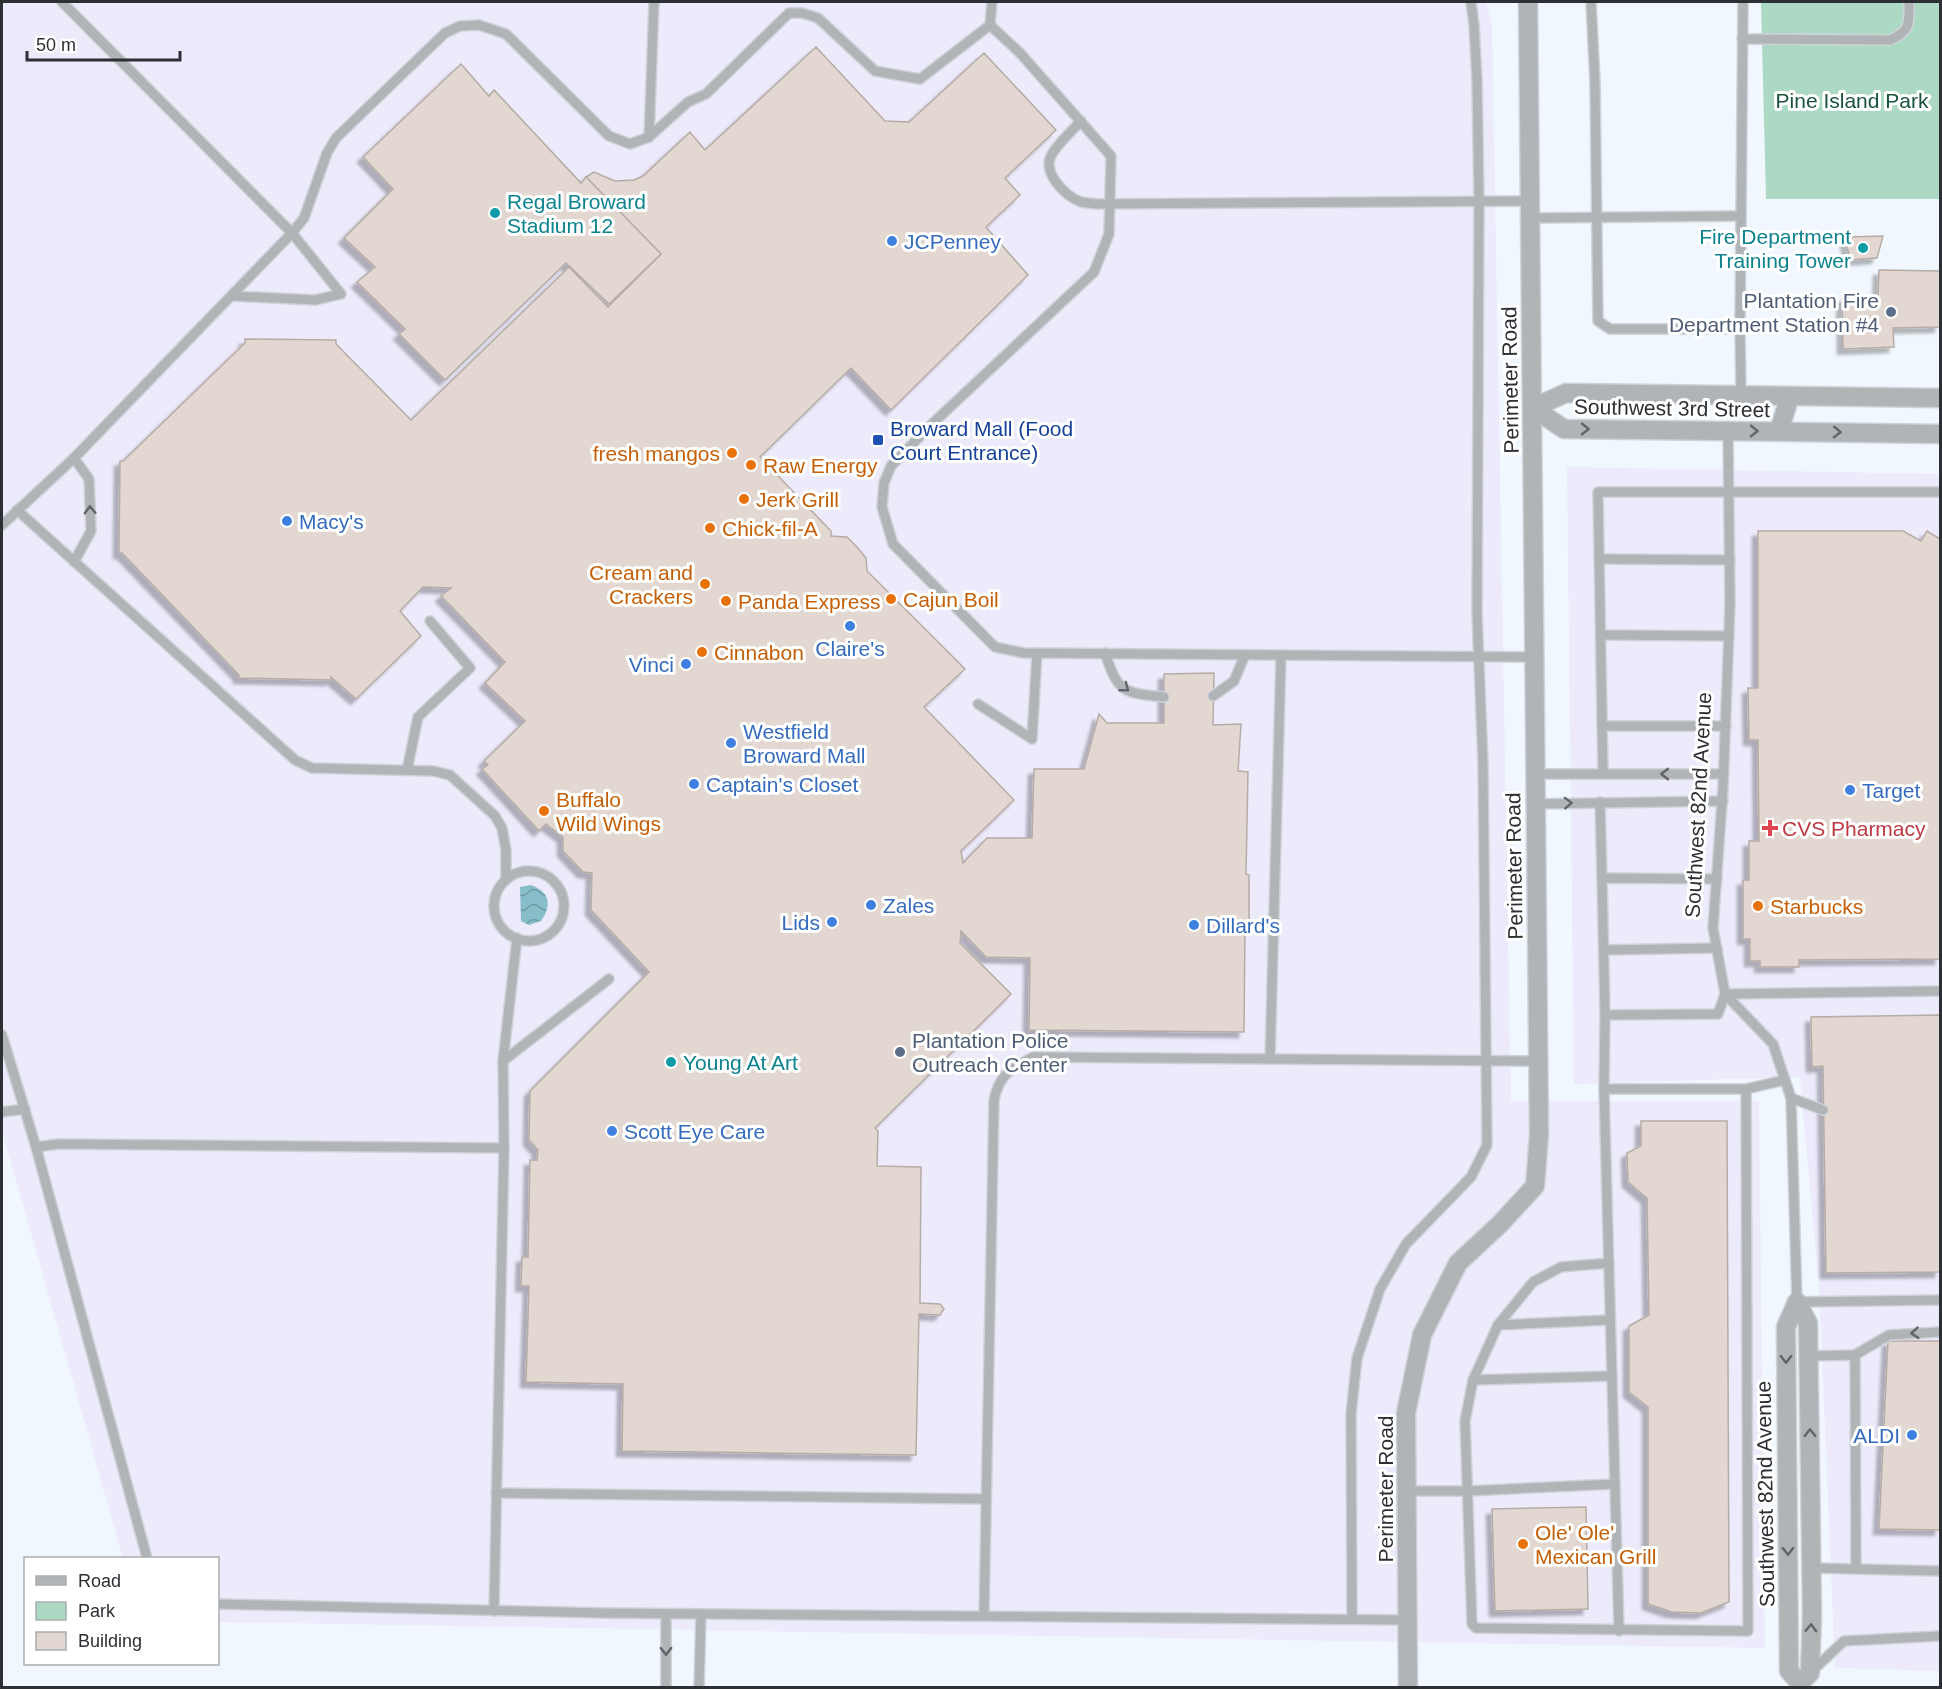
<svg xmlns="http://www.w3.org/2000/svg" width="1942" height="1689" viewBox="0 0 1942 1689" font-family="Helvetica,sans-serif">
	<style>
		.commercial { fill: #eceafb }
		.green { fill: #acd9c3 }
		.water { fill: url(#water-waves) }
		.building { fill: #e2d7d1; stroke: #b6aca6; stroke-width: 1.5; filter: url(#shadow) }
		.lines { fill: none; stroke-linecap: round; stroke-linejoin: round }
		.service-casing { stroke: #ced3d9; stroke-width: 12 }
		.minor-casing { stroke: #ced3d9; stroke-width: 21 }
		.tertiary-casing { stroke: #ced3d9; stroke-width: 21 }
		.service { stroke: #b0b4b7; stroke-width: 9 }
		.minor { stroke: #b0b4b7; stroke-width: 18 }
		.tertiary { stroke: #b0b4b7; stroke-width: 18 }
		.oneway { stroke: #616468 }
		.culture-dot { fill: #0f9aa8; stroke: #fff; stroke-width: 2 }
		.shop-dot { fill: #3f7fe0; stroke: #fff; stroke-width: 2 }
		.service-dot { fill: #5c6f8a; stroke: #fff; stroke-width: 2 }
		.transit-dot { fill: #1a4fb4; stroke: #fff; stroke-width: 2 }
		.food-dot { fill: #e8710a; stroke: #fff; stroke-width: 2 }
		.health-dot { fill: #e0444e; stroke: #fff; stroke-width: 2 }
		.labels { text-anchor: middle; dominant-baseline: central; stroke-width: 6; stroke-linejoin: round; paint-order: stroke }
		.park-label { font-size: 21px; fill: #19533d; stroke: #fff }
		.culture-label { font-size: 21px; fill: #0d838f; stroke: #fff; text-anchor: start }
		.shop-label { font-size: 21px; fill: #366cbe; stroke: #fff; text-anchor: start }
		.service-label { font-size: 21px; fill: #4e5e75; stroke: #fff; text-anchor: end }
		.street-label { font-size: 21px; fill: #2c2f33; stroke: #fff }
		.transit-label { font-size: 21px; fill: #164399; stroke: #fff; text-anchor: start }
		.food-label { font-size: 21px; fill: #c56008; stroke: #fff; text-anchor: start }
		.health-label { font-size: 21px; fill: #be3a42; stroke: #fff; text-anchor: start }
	</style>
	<defs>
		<pattern id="water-waves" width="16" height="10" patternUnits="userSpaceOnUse" patternTransform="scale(1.5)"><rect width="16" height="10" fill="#87beca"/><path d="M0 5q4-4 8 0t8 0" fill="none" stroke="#6f9ba5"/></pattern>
		<filter id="shadow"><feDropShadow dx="-5.5" dy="5.5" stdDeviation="1.5" flood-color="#0004"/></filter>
	</defs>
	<rect width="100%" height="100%" fill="#f1f7fe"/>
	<g class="commercial">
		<path d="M2,2h1484l6,24 19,1075h248l6,547 -1547,-26v-64h-95l-121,-427z"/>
		<path d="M1567,467l373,7v1197l-105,-3 -16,-382 -19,-209 -226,7z"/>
	</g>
	<path class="green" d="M1761,2h179v197h-174z"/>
	<path class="water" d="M531,885c19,7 21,20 10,36l-12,4 -8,-4 -1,-34z"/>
	<g class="building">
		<path d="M816,47l69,74 24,1 75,-69 72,77 -51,48 15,17 -34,32 42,48 -137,135 -40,-42 -91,89 71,74v5l16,1 10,10 9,11 1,13 98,98 -41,38 90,93 -53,51 2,12 24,-25h45l2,-69h50l15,-55 8,9h57v-49l50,-1 -1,52 28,-1 -3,47 10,1 -2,102 3,1v54h-4l-1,103 -215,-2 1,-72 -44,-1 -25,-26 -1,12 51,51 -136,134 3,3 -1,35 44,1 -1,136 20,1 4,5 -4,6 -21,-1 -3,141 -294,-4 1,-67 -97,-2 3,-96h-8l1,-29h6l2,-97h7l1,-10 -9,-10 1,-49 119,-119 -58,-62 1,-37 -9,-1 -20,-21v-14l-17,-13 -7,7 -57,-62 6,-4 -4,-4 41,-40 -40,-38 20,-21 -64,-66 10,-8 -28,-1 -23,24 21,25 -65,63 -25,-22v3l-92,-2v-3l-117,-122h-3l1,-92h3l122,-118v-4l91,1v4l75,76 158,-153 39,40 53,-53 -75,-77 8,-5 21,9 19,-1 9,-4 47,-44 15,18z"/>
		<path d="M461,64l28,32 5,-6 87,93 5,-6 75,77 -52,50 -43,-41 -121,117 -46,-46 6,-5 -48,-47 18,-15 -31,-29 49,-49 -30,-32z"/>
		<path d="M1883,236l-6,22 -27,2 -5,-23z"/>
		<path d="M1879,270l61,1v56l-47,1 1,19 -51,2 -1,-52 36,-1z"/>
		<path d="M1758,531h145l18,10 6,-10 13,8v420l-141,1v7h-39v-6h-10v-22h-7v-59h6v-39h10l-1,-101h-9l-1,-52h10z"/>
		<path d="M1940,1015v257l-114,1 -3,-207 -11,1 -1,-50z"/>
		<path d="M1641,1121h86l2,481 -28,11 -29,-1 -24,-8v-197l-19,-15v-66l20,-11 -2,-117 -19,-16 -1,-29 14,-7z"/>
		<path d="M1888,1341h52v189l-61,-1z"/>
		<path d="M1586,1507l2,102 -93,2 -3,-102z"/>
	</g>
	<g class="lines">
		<defs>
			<g id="service">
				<path d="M62,2l230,231 49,61 -26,6 -83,-4"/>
				<path d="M1591,2l4,80 3,239 12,8h130l3,-327"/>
				<path d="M990,25l2,-23"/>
				<path d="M1742,39l148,1c21,-9 19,-17 19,-38"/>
				<path d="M1081,121c-9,10 -22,21 -29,33 -11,18 13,42 29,48 5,1 10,1 15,2l434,-3"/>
				<path d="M649,137l5,-135"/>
				<path d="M1530,218l211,-2"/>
				<path d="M1740,329l1,66"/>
				<path d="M1728,430l2,175 -7,183 -10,140 12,66 48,50 18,54 6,204 143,-2"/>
				<path d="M74,458l15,21 2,52 -17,31"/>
				<path d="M17,510l278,250 17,8 121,3 17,4 45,41 7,12 4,22v30"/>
				<path d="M2,525l72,-67 218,-225 12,-15 23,-65 9,-15 109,-105 15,-7 19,-1 27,9 103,102 21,8 19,-7 39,-35 18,-8 83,-81h13l16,5 57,53 45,8 70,-54 30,28 91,103 -2,78 -15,38 -162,152 -41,42 -7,17 -2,24 11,37 102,103 29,6 510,4"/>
				<path d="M1599,559l131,1"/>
				<path d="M1601,635l128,1"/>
				<path d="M1105,653c13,40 19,40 59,44"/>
				<path d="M1213,696l21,-15 11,-26"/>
				<path d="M978,704l54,35 5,-86"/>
				<path d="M1602,726h124"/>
				<path d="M407,770l11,-53 52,-49 -40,-47"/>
				<path d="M1536,774h188"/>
				<path d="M1603,774l-5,-282h342"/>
				<path d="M1600,802l2,76"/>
				<path d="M1536,804l187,-3"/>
				<circle cx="529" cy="906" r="35"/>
				<path d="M1604,950l113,-2"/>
				<path d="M1605,1015l-3,-137 115,1"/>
				<path d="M2,1035l34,112 111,411"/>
				<path d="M1270,1059l11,-404"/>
				<path d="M503,1061l106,-82"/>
				<path d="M1604,1089l1,-74 113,-1 7,-20 215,-3"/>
				<path d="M1791,1098l32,12"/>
				<path d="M2,1112l23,-3"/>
				<path d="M36,1147l23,-3 445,4"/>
				<path d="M1609,1263l-48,4 -28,15 -35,43 -25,55 -8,41 7,203 4,4 272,3 -2,-542 39,-9"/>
				<path d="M1498,1325l112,-5"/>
				<path d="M1855,1355l1,214 84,2"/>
				<path d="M1809,1356l46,-1 34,-20 51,-3"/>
				<path d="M1473,1380l139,-4"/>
				<path d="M1406,1491h61l148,-7"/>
				<path d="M496,1493l490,6"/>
				<path d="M1812,1568l44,1"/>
				<path d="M218,1604l386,9 803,7"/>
				<path d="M494,1611l10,-463 -1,-87 14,-123"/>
				<path d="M984,1616l10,-516c5,-25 16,-31 39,-43l505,4"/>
				<path d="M1352,1619l-1,-205 6,-56 23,-69 26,-45 65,-67 16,-32 -4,-382 -6,-149 2,-412 -2,-122 -3,-55 -3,-23"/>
				<path d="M1619,1631l-15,-542h142"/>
				<path d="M1812,1671l32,-30 96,-5"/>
				<path d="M666,1688v-74"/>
				<path d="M699,1688l2,-74"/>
			</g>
			<g id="minor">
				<path d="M1797,1302l11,21 4,291 -2,59 -10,10v5"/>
				<path d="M1797,1302l-11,25 3,344 11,12"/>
			</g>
			<g id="tertiary">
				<path d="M1533,408l31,21 376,5"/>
				<path d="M1533,408l33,-15 374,5"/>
				<path d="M1779,431l11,-35"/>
				<path d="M1408,1688l-2,-275 16,-78 36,-72 42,-39 35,-38 4,-51 -11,-1133"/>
			</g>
		</defs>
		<use href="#service" class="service-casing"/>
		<use href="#minor" class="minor-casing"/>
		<use href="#tertiary" class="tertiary-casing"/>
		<use href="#service" class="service"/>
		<use href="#minor" class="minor"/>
		<use href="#tertiary" class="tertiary"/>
	</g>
	<defs><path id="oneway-chevron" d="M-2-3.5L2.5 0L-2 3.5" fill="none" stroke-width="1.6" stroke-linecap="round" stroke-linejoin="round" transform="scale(1.5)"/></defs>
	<g class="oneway">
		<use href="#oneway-chevron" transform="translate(1585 429)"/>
		<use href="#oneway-chevron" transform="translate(1754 431) rotate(1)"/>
		<use href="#oneway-chevron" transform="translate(1837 432) rotate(1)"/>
		<use href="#oneway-chevron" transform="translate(90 510) rotate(-92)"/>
		<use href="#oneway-chevron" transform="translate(1125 688) rotate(38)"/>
		<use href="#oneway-chevron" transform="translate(1665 774) rotate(180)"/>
		<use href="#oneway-chevron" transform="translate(1568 803) rotate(-2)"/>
		<use href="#oneway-chevron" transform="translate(1915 1333) rotate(176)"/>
		<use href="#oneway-chevron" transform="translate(1786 1359) rotate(90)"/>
		<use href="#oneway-chevron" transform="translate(1810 1433) rotate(-91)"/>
		<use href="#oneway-chevron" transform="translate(1788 1551) rotate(89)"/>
		<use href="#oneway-chevron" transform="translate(1811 1628) rotate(-88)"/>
		<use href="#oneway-chevron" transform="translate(666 1651) rotate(90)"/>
	</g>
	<g class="culture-dot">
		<circle cx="495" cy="213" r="6"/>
		<circle cx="1863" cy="248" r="6"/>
		<circle cx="671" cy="1062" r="6"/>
	</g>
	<g class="shop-dot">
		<circle cx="892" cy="241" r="6"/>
		<circle cx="287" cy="521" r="6"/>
		<circle cx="850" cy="626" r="6"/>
		<circle cx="686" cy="664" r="6"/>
		<circle cx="731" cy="743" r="6"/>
		<circle cx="694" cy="784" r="6"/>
		<circle cx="1850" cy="790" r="6"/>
		<circle cx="871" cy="905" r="6"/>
		<circle cx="832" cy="922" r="6"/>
		<circle cx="1194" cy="925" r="6"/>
		<circle cx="612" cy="1131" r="6"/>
		<circle cx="1912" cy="1435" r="6"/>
	</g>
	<g class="service-dot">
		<circle cx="1891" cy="312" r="6"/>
		<circle cx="900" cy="1052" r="6"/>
	</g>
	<rect class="transit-dot" x="872" y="434" width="12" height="12" rx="3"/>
	<g class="food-dot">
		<circle cx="732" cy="453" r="6"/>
		<circle cx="751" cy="465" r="6"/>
		<circle cx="744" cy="499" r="6"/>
		<circle cx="710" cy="528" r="6"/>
		<circle cx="705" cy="584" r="6"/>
		<circle cx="891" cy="599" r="6"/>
		<circle cx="726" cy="601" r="6"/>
		<circle cx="702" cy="652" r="6"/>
		<circle cx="544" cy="811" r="6"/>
		<circle cx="1758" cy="906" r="6"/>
		<circle cx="1523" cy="1544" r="6"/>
	</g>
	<path class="health-dot" d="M1767 819h6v6h6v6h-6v6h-6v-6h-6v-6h6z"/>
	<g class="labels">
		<g class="park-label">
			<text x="1852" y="100">Pine Island Park</text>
		</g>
		<g class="culture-label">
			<text x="507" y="201">Regal Broward<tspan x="507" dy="24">Stadium 12</tspan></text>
			<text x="1851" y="236" text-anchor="end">Fire Department<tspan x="1851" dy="24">Training Tower</tspan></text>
			<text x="683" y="1062">Young At Art</text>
		</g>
		<g class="shop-label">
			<text x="904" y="241">JCPenney</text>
			<text x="299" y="521">Macy's</text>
			<text x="850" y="648" text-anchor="middle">Claire's</text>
			<text x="674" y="664" text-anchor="end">Vinci</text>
			<text x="743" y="731">Westfield<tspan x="743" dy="24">Broward Mall</tspan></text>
			<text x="706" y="784">Captain's Closet</text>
			<text x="1862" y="790">Target</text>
			<text x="883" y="905">Zales</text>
			<text x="820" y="922" text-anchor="end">Lids</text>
			<text x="1206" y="925">Dillard's</text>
			<text x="624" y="1131">Scott Eye Care</text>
			<text x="1900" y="1435" text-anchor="end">ALDI</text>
		</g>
		<g class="service-label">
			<text x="1879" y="300">Plantation Fire<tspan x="1879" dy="24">Department Station #4</tspan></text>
			<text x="912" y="1040" text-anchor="start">Plantation Police<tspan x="912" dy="24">Outreach Center</tspan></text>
		</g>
		<g class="street-label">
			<text transform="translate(1510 380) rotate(-91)">Perimeter Road</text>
			<text transform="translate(1672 408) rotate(1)">Southwest 3rd Street</text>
			<text transform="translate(1698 805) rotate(-87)">Southwest 82nd Avenue</text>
			<text transform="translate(1514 866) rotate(-91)">Perimeter Road</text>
			<text transform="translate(1385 1489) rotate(-90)">Perimeter Road</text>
			<text transform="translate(1765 1494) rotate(-91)">Southwest 82nd Avenue</text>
		</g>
		<g class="transit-label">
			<text x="890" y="428">Broward Mall (Food<tspan x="890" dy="24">Court Entrance)</tspan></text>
		</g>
		<g class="food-label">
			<text x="720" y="453" text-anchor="end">fresh mangos</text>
			<text x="763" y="465">Raw Energy</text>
			<text x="756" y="499">Jerk Grill</text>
			<text x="722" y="528">Chick-fil-A</text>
			<text x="693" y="572" text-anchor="end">Cream and<tspan x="693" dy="24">Crackers</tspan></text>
			<text x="903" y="599">Cajun Boil</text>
			<text x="738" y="601">Panda Express</text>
			<text x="714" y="652">Cinnabon</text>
			<text x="556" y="799">Buffalo<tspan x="556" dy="24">Wild Wings</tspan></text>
			<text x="1770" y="906">Starbucks</text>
			<text x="1535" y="1532">Ole' Ole'<tspan x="1535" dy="24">Mexican Grill</tspan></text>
		</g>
		<g class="health-label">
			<text x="1782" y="828">CVS Pharmacy</text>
		</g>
	</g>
	<rect width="1942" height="1689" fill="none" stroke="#2c2f33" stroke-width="6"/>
	<rect x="24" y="1557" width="195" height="108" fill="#ffffff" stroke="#abacad" stroke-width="1.5"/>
	<rect x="36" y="1576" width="30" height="9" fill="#b0b4b7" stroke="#abacad" stroke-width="1.5"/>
	<text x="78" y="1587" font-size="18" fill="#2c2f33">Road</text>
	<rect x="36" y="1602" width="30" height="18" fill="#acd9c3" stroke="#abacad" stroke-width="1.5"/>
	<text x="78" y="1617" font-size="18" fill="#2c2f33">Park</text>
	<rect x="36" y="1632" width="30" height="18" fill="#e2d7d1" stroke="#abacad" stroke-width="1.5"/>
	<text x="78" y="1647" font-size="18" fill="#2c2f33">Building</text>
	<path d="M27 51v9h153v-9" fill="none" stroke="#2c2f33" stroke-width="3"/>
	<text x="36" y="51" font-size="18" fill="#2c2f33" stroke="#ffffff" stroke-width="4.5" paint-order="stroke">50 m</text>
</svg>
